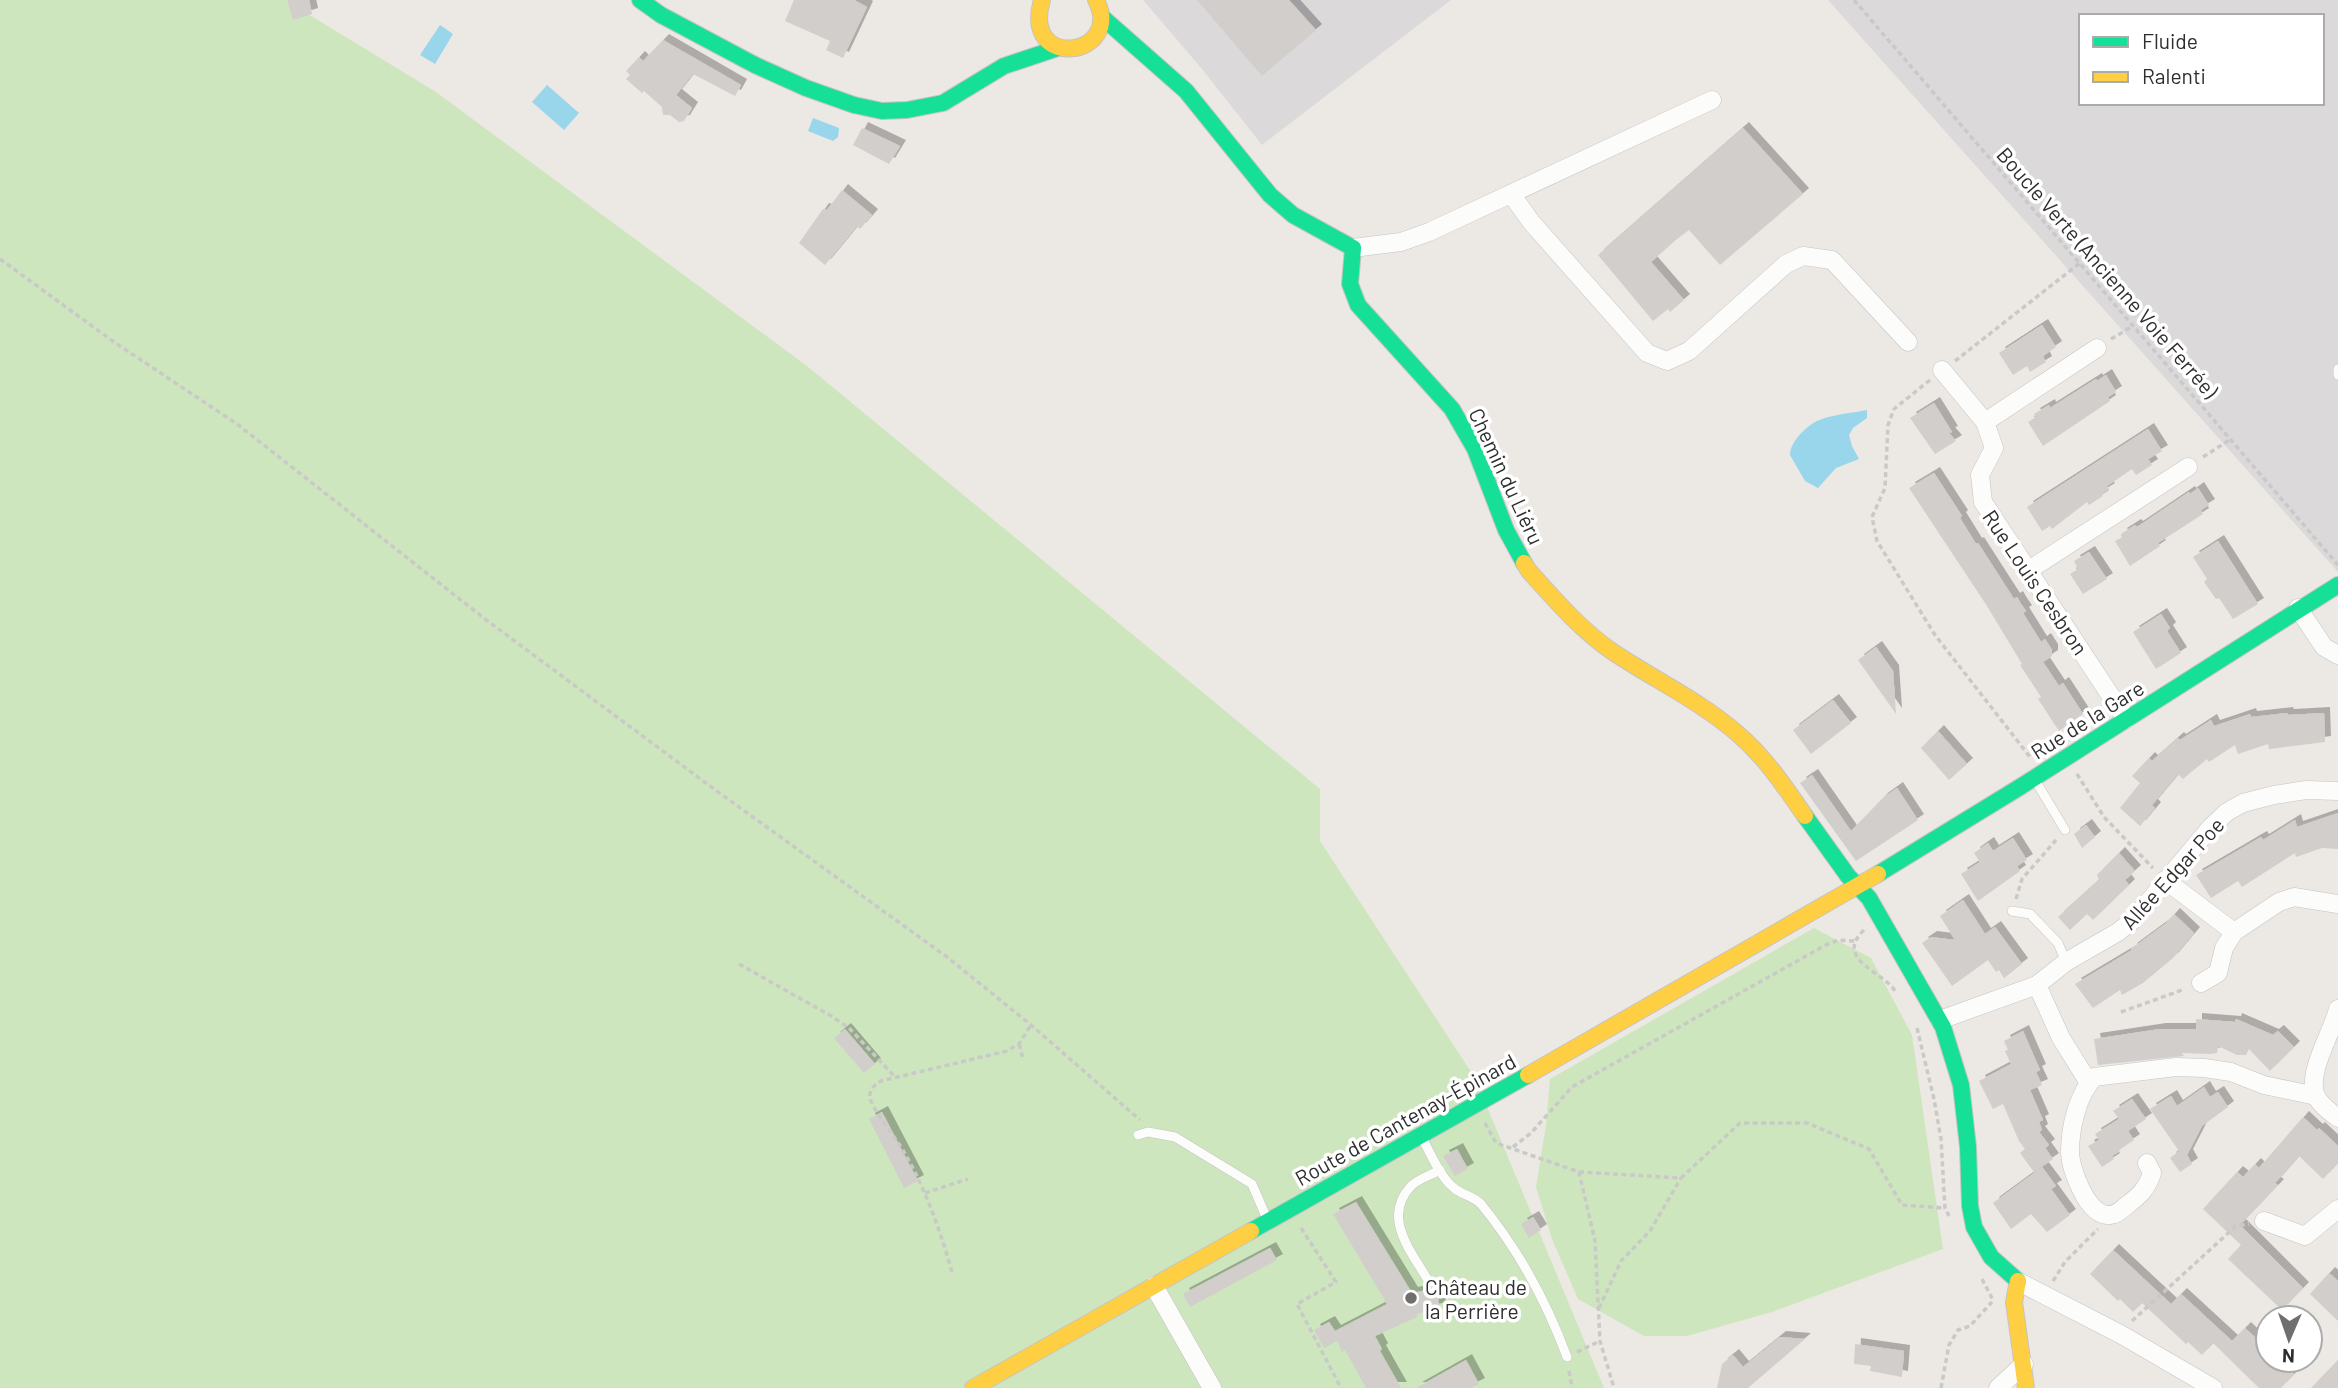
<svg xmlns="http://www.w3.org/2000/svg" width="2338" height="1388" viewBox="0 0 2338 1388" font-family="Barlow,sans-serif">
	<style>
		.industrial { fill: #dcd9db; fill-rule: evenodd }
		.green { fill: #cee6be }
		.water { fill: #99d6ec }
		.building { fill: #d1cecb; filter: url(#shadow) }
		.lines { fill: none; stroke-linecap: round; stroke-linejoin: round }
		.lane-casing { stroke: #c5c4c5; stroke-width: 10 }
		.street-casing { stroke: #c5c4c5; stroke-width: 19 }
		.fast-casing { stroke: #c5c4c5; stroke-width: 18 }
		.slow-casing { stroke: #c5c4c5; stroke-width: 18 }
		.path { stroke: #c9c9c8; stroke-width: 3.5; stroke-dasharray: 5 3.5; stroke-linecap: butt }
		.lane { stroke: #fcfcfb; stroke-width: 9 }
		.street { stroke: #fcfcfb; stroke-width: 18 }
		.fast { stroke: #16e098; stroke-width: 16 }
		.slow { stroke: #ffcf43; stroke-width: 16 }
		.poi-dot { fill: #706f6e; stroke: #fff; stroke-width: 2.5 }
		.labels { text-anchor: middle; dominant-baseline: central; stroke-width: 7; stroke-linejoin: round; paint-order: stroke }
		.street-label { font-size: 21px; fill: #2e2e2e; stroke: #fff }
		.poi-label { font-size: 21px; fill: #2e2e2e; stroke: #fff; text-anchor: start }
	</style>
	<defs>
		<filter id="shadow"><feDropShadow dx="6" dy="-6" stdDeviation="0" flood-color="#0004"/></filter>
	</defs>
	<rect width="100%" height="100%" fill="#ece8e4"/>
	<g class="industrial">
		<path d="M1143,0h308l-189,145 -60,-76z"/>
		<path d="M1828,0h510v572zM2081,16h241v87h-241z"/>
	</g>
	<g class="green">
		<path d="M0,0h285l151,92 371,274 513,423v52l155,237 129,310h-1604z"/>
		<path d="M1814,928l57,30 41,77 31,214 -171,63 -85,24h-43l-66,-37 -26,-60 -16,-52 10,-62 4,-46z"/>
	</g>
	<g class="water">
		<path d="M440,25l13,9 -18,30 -15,-9z"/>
		<path d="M547,85l32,28 -15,17 -32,-28z"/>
		<path d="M813,118l26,10 -1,9 -5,4 -25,-10z"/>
		<path d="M1867,410v8l-14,10 -4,7 3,11 7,13 -23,9 -18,20 -13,-7 -15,-26c0,-14 19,-32 32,-36 14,-5 31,-6 45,-9z"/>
	</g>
	<g class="building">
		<path d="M287,0h22l3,14 -19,6z"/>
		<path d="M794,0h60l13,7 -24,51 -17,-8 4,-9 -45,-20z"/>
		<path d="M1197,0h92l27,30 -54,46z"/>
		<path d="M663,40l78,45 -6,11 -42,-22 -17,21 16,13 -8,13 -5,1 -9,-7h-7l-1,-8 -18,-16 -2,2 -16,-14 4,-4 -4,-4 13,-14 4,4z"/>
		<path d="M862,128l38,18 -11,18 -36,-19z"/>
		<path d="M1743,128l60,66 -83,71 -31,-35 -12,9 -26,23 33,38 -14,12 -2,-3 -15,12 -55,-66z"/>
		<path d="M842,190l30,25 -12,14 -3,-3 -32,39 -26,-22 24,-34 4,1z"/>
		<path d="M2042,325l14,22 -13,9 3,6 -16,10 -3,-6 -14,9 -14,-22z"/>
		<path d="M2106,375l10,17 -8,5 2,4 -67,45 -15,-24 8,-5 -2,-3 15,-9 1,3 46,-29 1,2z"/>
		<path d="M1934,403l18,29 -3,1 7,8 -21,13 -25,-36z"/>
		<path d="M2148,429l14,22 -14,8 4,6 -16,10 -4,-6 -25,17 2,3 -8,5 2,2 -14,9 -2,-3 -35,27 -2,-3 -8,5 -15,-24z"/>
		<path d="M1934,473l28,43 -2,2 16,26 2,-1 36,56 3,-2 4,7 5,7 -3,2 18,29 4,-3 7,11v6l-9,6 16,24 4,-3 20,31 -24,17 -21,-32 3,-2 -21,-32 2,-1 -35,-58 -78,-118z"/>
		<path d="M2198,488l11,17 -8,5 2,4 -45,29 2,3 -30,20 -15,-25 8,-4 -2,-3 14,-9 2,2 52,-35 1,2z"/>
		<path d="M2218,541l40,63 -25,15 -14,-21 -3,1 -12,-17 3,-3 -14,-22z"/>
		<path d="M2089,552l18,27 -24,15 -13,-20 8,-5 -4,-8z"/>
		<path d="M2161,614l9,14 -3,3 14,22 -25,16 -23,-37z"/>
		<path d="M1876,647l17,24 3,43 -38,-54z"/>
		<path d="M1833,700l18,23 -40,31 -18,-24z"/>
		<path d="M2287,713l1,2 36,-2 1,29 -56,7 -1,-5 -30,10 -3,-9 -26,17 -2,-3 -24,20 -5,-5 -26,31 3,3 -15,18 -20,-18 20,-25 -8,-7 17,-18 3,3 26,-23 2,2 31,-20 3,6 36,-12 1,3z"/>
		<path d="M1938,731l29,33 -18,16 -28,-32z"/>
		<path d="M1812,775l39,56 32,-33 14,-10 21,32 -62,41 -56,-78z"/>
		<path d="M2338,813v36l-16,-1 -26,9 -1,-4 -53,34 -4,-6 -27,17 -15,-23 65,-38 2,3 32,-20 2,7z"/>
		<path d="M2086,825l9,12 -13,11 -8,-14z"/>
		<path d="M2013,838l14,22 -10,6 3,5 -42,30 -17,-27 19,-12 -6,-9 14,-10 5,8z"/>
		<path d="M2119,853l16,18 -10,9 4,5 -36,35 -6,-6 -17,16 -12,-13 41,-37 -2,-5z"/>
		<path d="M1963,900l22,34 10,-7 27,37 -18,14 -5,-8 -3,2 -8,-12 -36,26 -30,-43 9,-6 24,3 -15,-24z"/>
		<path d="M2174,914l20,19 -21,25 -30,25 -21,12 -2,-5 -27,18 -18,-24 57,-34 -1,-1 34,-25z"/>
		<path d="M2196,1019l39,3 1,-3 37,16 5,-4 16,16 -24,24 -21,-22 -3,6h-9l-19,-9 -1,7 -7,1 -28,-1 2,3 -86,9 -4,-26 66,-10h36z"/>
		<path d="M845,1029l30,35 -11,9 -30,-35z"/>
		<path d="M2023,1031l17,39 -4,2 6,13 -12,5 13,30 -4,2 3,8 -3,2 10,13 -4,3 8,11 -19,13 -14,-19 5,-4 -6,-8 -16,-37 -10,5 -14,-28 32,-17 -6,-13 3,-1 -4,-9z"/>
		<path d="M2204,1087l6,10 8,-5 10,15 -26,19 -15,29 5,9 -12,8 -10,-14 9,-7 -29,-42 21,-13 6,10z"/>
		<path d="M2132,1099l14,20 -18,12 6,9 -15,10 1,1 -8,5 2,3 -12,8 -14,-21 11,-6 -4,-6 24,-15 -6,-8z"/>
		<path d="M882,1112l36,69 -14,7 -35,-69z"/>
		<path d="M2303,1117l14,13 2,-2 19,18v17l-15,16 -24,-23 -24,27 3,2 -38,40 63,63 -21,22 -54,-51 13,-14 -38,-36 34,-37 6,5 12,-13 4,4z"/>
		<path d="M1457,1149l11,20 -13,7 -12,-20z"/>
		<path d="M2042,1167l14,19 -5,3 19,26 -23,17 -16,-18 -20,15 -18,-26z"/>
		<path d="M1356,1202l56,91 24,-5 4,20 -23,6v3l-42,19 7,13 -2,2 21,37h-35l-21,-38 -3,2 -5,-11 -13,7 -10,-18 15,-8 6,9 52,-27 -54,-90z"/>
		<path d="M1533,1217l8,13 -12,8 -8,-14z"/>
		<path d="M1270,1248l7,12 -87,47 -7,-13z"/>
		<path d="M2113,1250l58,54 10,-10 51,47 13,-13 23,22v10h10l16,14 -13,14h-22l-46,-45 -11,12 -14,-13 -2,2 -44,-41 -9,9 -13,-13 -2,2 -28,-27z"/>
		<path d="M2329,1273l9,8v40l-28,-27z"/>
		<path d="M1780,1337l25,2 -57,49h-31l5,-24 11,-9 10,12z"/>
		<path d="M1855,1344l49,7 -2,26 -32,-6 1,-5 -17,-2z"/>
		<path d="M1466,1360l13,24 -8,4h-55z"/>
		<path d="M2338,1360v28h-27z"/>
	</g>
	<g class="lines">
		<defs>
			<g id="lane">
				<path d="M2338,369v6"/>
				<path d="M2035,780l30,50"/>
				<path d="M2012,911l18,3 28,29 8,19"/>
				<path d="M1138,1135l10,-3 27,5 77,47 15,35"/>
				<path d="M1422,1138c9,16 18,39 32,50 8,7 19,8 27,16 36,44 66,99 86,153"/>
				<path d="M1429,1282c-17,-30 -48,-64 -18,-96 7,-7 20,-11 29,-16"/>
			</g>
			<g id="street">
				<path d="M1511,194l21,29 115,130 20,8 22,-10 97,-87 17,-8 29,4 76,82"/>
				<path d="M1353,248l48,-6 28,-10 283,-132"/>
				<path d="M1942,370l43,52 9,26 -14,27 3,27 143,217"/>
				<path d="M1985,422l112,-74"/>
				<path d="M2029,570l159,-103"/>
				<path d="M2298,608l26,39 14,8"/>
				<path d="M2165,880l69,52"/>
				<path d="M2201,983l17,-10 6,-25 10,-16 45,-30 15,-5 44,7"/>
				<path d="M2037,985l24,53 28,45"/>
				<path d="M2338,1009c-6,24 -30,61 -23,85 4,10 15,18 23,24"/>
				<path d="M1940,1020l97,-35 29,-23 52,-30 15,-12 78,-93 16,-15 16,-9 31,-8 32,-5 32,1"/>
				<path d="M2147,1163l5,10c-5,16 -13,23 -26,33 -6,5 -11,10 -19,9 -20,-1 -36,-45 -37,-62 0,-25 7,-57 24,-76l82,-10 28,1 27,4 33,13 52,11"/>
				<path d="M2264,1221l41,15 33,-27"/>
				<path d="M2019,1282l103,53 91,53"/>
				<path d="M1154,1286l58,102"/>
				<path d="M1998,1388l26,-24"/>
			</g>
			<g id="fast">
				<path d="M640,0l21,15 94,50 51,23 48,17 28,6 25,-1 36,-7 61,-37 54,-18"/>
				<path d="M1102,17l84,74 84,104 23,20 60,33 -3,36 8,21 94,104 23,40 31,81 18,33"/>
				<path d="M1805,816l43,60 21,22 74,129 18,58 7,62 2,59 4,21 17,30 27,24"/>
				<path d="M1878,874l142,-87 318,-202"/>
				<path d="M1251,1231l277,-156"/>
			</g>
			<g id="slow">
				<path d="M1042,0c-21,72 83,57 54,0"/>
				<path d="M1524,563l5,8c26,29 52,59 84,81 42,28 87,49 125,82 27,23 47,53 67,82"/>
				<path d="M1528,1075l350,-201"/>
				<path d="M2018,1281l-4,21 12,86"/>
				<path d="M973,1388l278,-157"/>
			</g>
		</defs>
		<use href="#lane" class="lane-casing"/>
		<use href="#street" class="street-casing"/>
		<use href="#fast" class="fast-casing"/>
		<use href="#slow" class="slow-casing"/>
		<g class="path">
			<path d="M1854,0l484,565"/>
			<path d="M0,259l114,83 123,82 248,195 229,170 233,168 84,68 109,95"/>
			<path d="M2111,339l22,-13"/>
			<path d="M1955,361l125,-98"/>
			<path d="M1930,380l-36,29 -6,16 -3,63 -13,29 5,24 58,94 95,122"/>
			<path d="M2203,457l28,-18"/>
			<path d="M2077,774l27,43 49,51"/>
			<path d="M2016,899l6,-20 34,-39"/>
			<path d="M1864,930c-31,29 20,42 31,61"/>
			<path d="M739,964l94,53 17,12 46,49"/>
			<path d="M2121,1012l64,-23"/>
			<path d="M1917,1028l17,71 7,40 4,69 4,8"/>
			<path d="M1019,1044l4,15"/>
			<path d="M1485,1123l11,20 83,29 16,69 5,100 14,47"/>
			<path d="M1513,1147l18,-14 41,-46 252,-141 14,-6 17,1"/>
			<path d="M1579,1172l102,6 59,-55h67l62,26 33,56 43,3"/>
			<path d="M925,1193l43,-14"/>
			<path d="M1301,1228l35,54 -39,22 44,84"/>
			<path d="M952,1272c-12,-42 -26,-82 -48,-120 -6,-11 -33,-45 -34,-54 -1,-8 4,-13 11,-17l126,-30 12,-7 12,-19"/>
			<path d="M1982,1279l11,21"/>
			<path d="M2053,1281l12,-19 33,-33"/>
			<path d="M1599,1308l22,-47 29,-30 31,-53"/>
			<path d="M2132,1321l104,-95 13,-2"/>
			<path d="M1577,1352l23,-11"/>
			<path d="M1569,1371l3,17"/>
			<path d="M1941,1388l8,-43 9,-15 12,-4 22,-24"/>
		</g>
		<use href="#lane" class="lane"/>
		<use href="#street" class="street"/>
		<use href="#fast" class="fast"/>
		<use href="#slow" class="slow"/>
	</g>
	<circle class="poi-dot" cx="1411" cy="1298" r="7"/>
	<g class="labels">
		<g class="street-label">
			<text transform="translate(2108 272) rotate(49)">Boucle Verte (Ancienne Voie Ferrée)</text>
			<text transform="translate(1507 476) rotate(65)">Chemin du Liéru</text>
			<text transform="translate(2036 582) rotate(56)">Rue Louis Cesbron</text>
			<text transform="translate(2087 719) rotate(-32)">Rue de la Gare</text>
			<text transform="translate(2172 873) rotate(-48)">Allée Edgar Poe</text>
			<text transform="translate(1405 1119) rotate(-29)">Route de Cantenay-Épinard</text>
		</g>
		<g class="poi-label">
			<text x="1425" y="1286">Château de<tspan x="1425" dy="24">la Perrière</tspan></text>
		</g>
	</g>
	<rect x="2079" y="14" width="245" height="91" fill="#ffffff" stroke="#ababab" stroke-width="2"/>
	<rect x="2093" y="37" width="35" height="10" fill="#16e098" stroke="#ababab" stroke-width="2"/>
	<text x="2142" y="49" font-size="21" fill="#2e2e2e">Fluide</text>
	<rect x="2093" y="72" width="35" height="10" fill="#ffcf43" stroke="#ababab" stroke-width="2"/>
	<text x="2142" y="84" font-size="21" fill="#2e2e2e">Ralenti</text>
	<g transform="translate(2289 1339) rotate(182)"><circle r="33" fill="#ffffff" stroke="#ababab" stroke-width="2"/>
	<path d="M0-5L12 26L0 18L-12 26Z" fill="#706f6e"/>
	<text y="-10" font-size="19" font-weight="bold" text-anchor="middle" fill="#2e2e2e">N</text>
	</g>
</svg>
